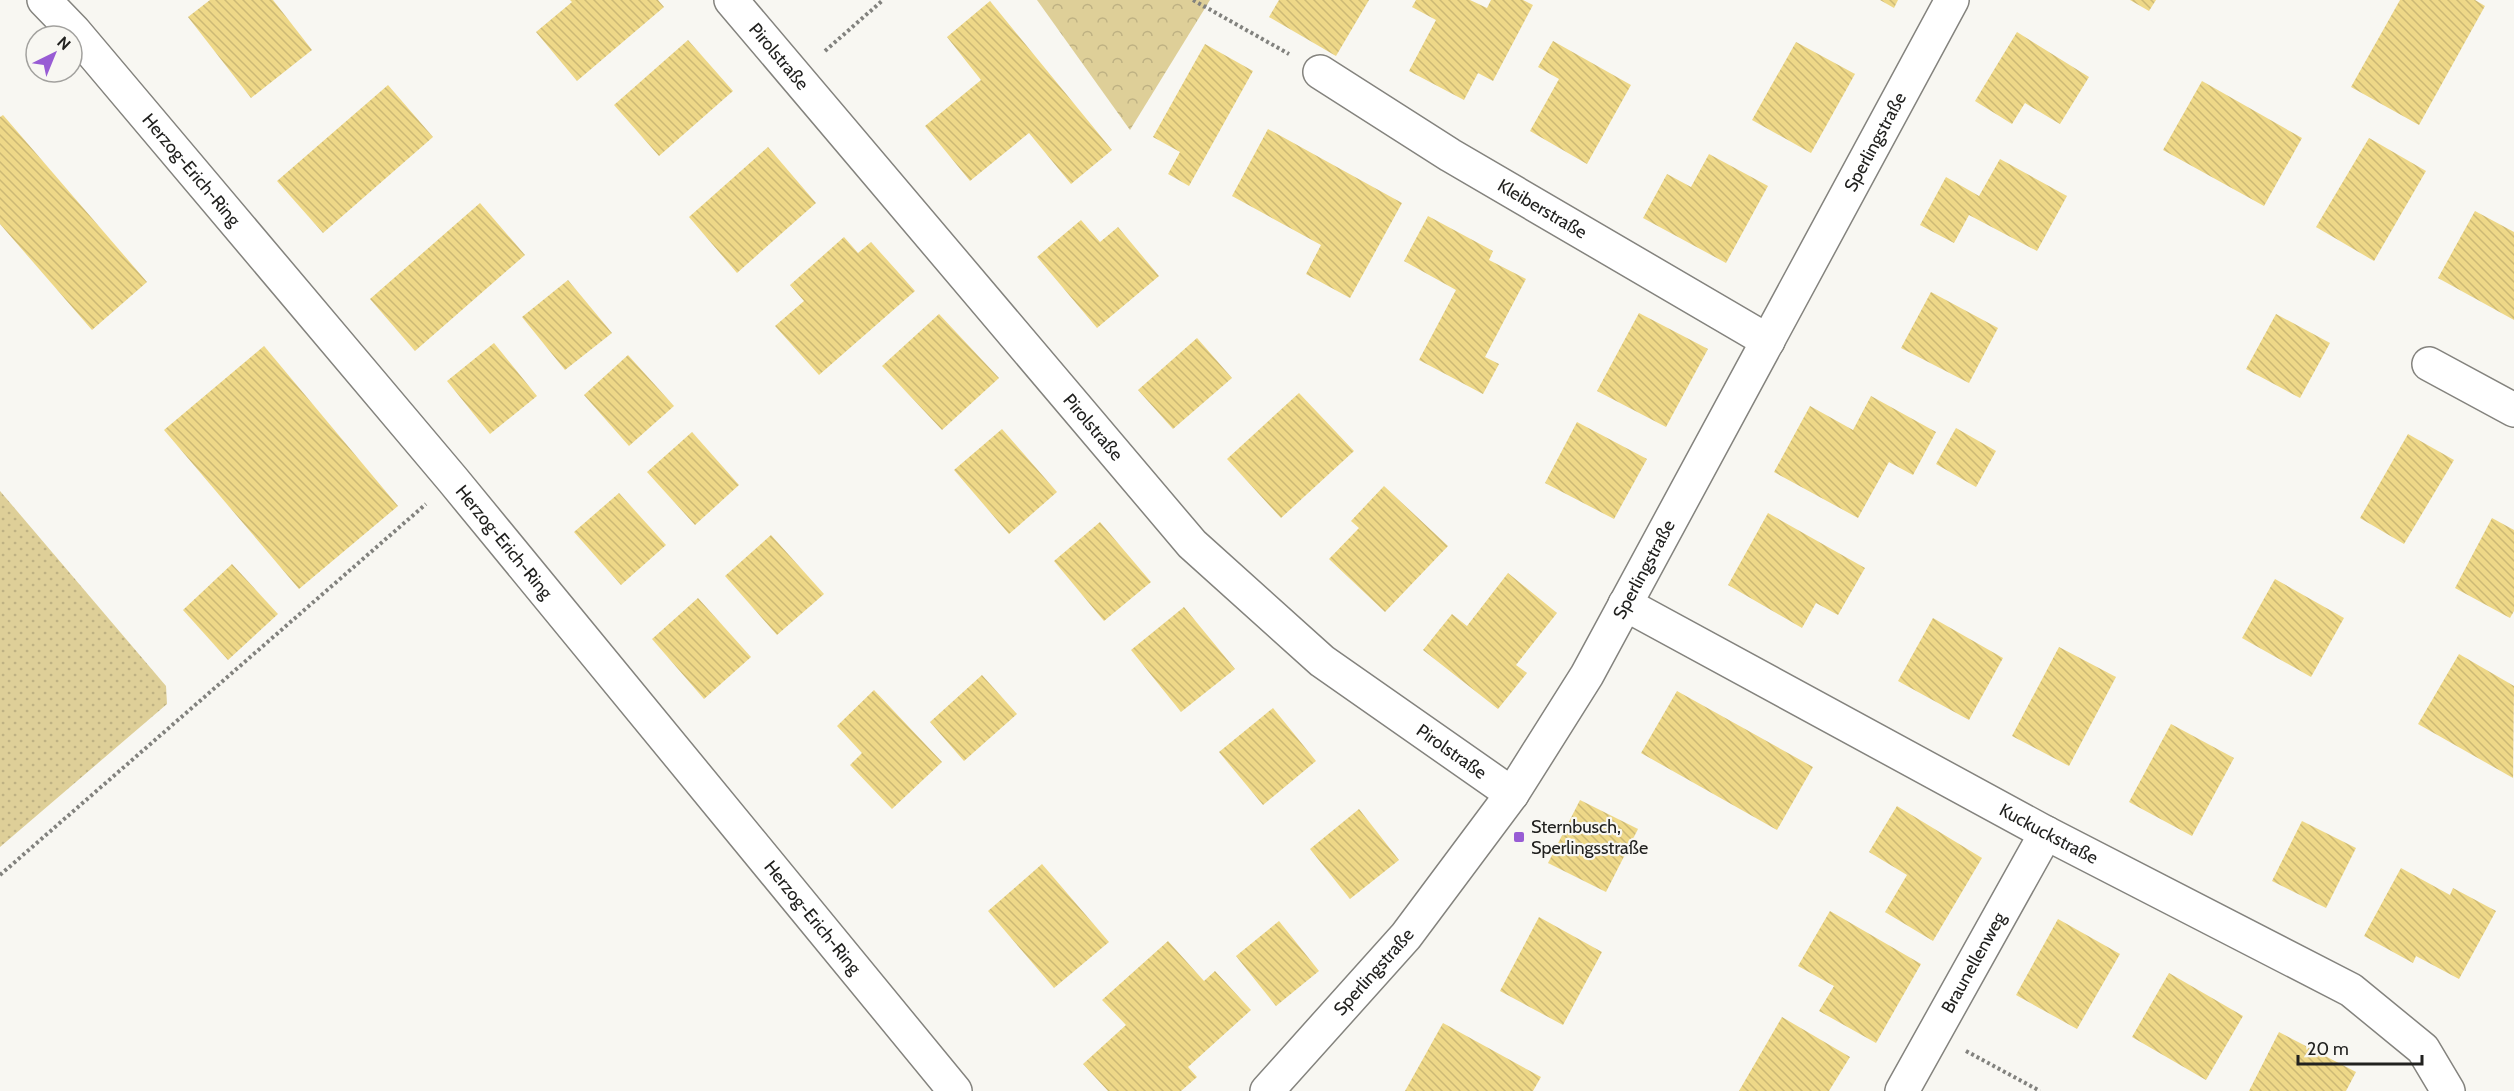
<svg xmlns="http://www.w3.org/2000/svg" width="2514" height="1091" viewBox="0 0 2514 1091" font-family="Cabin,sans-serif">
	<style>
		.grass { fill: url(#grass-dots) }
		.park { fill: url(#park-crowns) }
		.building { fill: url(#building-back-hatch) }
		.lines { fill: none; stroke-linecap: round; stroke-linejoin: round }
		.street-casing { stroke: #84837e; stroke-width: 36 }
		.path { stroke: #82827e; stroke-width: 4; stroke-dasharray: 3 3; stroke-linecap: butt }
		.street { stroke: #fff; stroke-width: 33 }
		.poi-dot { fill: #985cd4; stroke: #f8f7f2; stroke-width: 2 }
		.labels { text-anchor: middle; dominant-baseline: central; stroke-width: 4.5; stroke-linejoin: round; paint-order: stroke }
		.street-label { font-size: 18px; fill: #21211f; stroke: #f8f7f2 }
		.poi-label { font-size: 18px; fill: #21211f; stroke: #f8f7f2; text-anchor: start }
	</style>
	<defs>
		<pattern id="grass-dots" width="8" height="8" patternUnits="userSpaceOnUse" patternTransform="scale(1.5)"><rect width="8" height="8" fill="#decf98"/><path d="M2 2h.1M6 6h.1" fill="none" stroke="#beb183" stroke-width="1.8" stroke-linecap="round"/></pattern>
		<pattern id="park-crowns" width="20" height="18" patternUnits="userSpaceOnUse" patternTransform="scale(1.5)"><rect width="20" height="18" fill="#decf98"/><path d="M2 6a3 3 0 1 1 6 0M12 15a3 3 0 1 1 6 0" fill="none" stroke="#beb183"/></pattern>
		<pattern id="building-back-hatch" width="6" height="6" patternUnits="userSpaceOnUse" patternTransform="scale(1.5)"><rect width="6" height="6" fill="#eed888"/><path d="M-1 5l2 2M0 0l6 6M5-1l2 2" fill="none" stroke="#ccb975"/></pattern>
	</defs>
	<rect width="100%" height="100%" fill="#f8f7f2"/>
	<path class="grass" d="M0,491l166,195 1,18 -167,143z"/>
	<path class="park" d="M1037,0h173l-80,130z"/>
	<g class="building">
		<path d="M210,0h63l39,50 -61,48 -63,-81z"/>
		<path d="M570,0h88l6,7 -87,74 -41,-49 36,-30z"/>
		<path d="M1279,0h90l-33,56 -67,-39z"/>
		<path d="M1416,0h54l17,8 4,-8h32l10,5 -40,76 -15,-8 -14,27 -55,-29 27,-51 -24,-13z"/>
		<path d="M1880,0h18l-4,8z"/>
		<path d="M2130,0h26l-7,11z"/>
		<path d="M2400,0h75l10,6 -66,119 -68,-38z"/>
		<path d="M990,1l122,149 -41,34 -42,-51 -59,48 -45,-55 56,-46 -34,-43z"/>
		<path d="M2017,32l72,45 -29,47 -35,-21 -13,21 -37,-23z"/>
		<path d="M688,40l45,51 -74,65 -45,-51z"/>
		<path d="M1553,41l78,44 -44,79 -57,-33 29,-52 -21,-12z"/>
		<path d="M1796,42l59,32 -44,79 -59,-33z"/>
		<path d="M1205,44l48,27 -64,115 -21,-12 12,-22 -27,-15z"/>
		<path d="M2202,81l100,57 -38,68 -101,-56z"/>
		<path d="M388,85l45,52 -110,96 -46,-52z"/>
		<path d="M3,115l144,167 -55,48 -92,-106v-107z"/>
		<path d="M1268,129l134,74 -52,95 -44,-24 15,-29 -89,-49z"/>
		<path d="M2369,138l57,33 -52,90 -58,-34z"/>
		<path d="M768,147l48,56 -79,70 -48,-56z"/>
		<path d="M1709,154l59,32 -42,77 -83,-45 24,-44 24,13z"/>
		<path d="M2000,159l67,37 -30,55 -68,-36 -15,28 -34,-18 26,-48 33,19z"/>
		<path d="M480,203l45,52 -110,96 -45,-52z"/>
		<path d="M2475,211l39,21v88l-76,-42z"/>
		<path d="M1428,216l65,35 -4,9 37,19 -41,78 14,7 -16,30 -64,-34 37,-70 -52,-29z"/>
		<path d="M1081,220l19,22 18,-15 41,49 -62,52 -60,-71z"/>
		<path d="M844,237l14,16 13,-11 44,49 -96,84 -44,-49 29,-25 -14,-16z"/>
		<path d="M568,280l44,53 -47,37 -43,-53z"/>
		<path d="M1931,292l67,36 -29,55 -68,-35z"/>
		<path d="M1639,313l69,36 -42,78 -69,-36z"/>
		<path d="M939,314l60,64 -57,52 -60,-64z"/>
		<path d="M2276,314l54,29 -30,55 -54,-29z"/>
		<path d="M1197,338l35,40 -59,51 -35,-39z"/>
		<path d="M494,343l43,53 -47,38 -43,-53z"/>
		<path d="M264,346l134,160 -99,83 -135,-159z"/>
		<path d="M628,355l46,51 -45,40 -45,-51z"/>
		<path d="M1299,393l55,58 -73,67 -54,-59z"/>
		<path d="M1871,396l65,36 -23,43 -24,-13 -31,56 -84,-46 36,-66 43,24z"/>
		<path d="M1577,422l70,37 -33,60 -69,-36z"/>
		<path d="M1956,428l40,23 -20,36 -40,-23z"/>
		<path d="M1002,429l55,63 -48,42 -55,-64z"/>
		<path d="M692,432l47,53 -44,40 -48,-53z"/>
		<path d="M2408,434l46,26 -50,84 -44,-26z"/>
		<path d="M1384,486l64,60 -63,66 -56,-53 30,-31 -8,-7z"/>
		<path d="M619,493l47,52 -45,40 -47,-53z"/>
		<path d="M1768,513l97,55 -27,47 -22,-12 -14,25 -74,-43z"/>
		<path d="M2492,518l22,12v81l-4,7 -55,-30z"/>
		<path d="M1100,522l51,60 -47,39 -50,-60z"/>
		<path d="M771,535l53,59 -47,41 -52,-59z"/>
		<path d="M232,564l46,50 -50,46 -45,-50z"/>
		<path d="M1508,573l49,40 -41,52 11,8 -29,36 -75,-59 29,-36 15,12z"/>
		<path d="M2275,579l69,39 -33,59 -69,-39z"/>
		<path d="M698,598l53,59 -47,42 -52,-60z"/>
		<path d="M1184,607l51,62 -54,43 -50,-62z"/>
		<path d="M1933,618l70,40 -34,62 -71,-39z"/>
		<path d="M2059,647l57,30 -47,89 -57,-30z"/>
		<path d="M2459,654l55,32 -1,92 -95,-54z"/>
		<path d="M982,675l35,39 -53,47 -34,-39z"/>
		<path d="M874,690l68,72 -50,47 -42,-44 12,-12 -25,-27z"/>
		<path d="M1677,691l136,76 -36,63 -136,-77z"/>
		<path d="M1273,708l43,53 -53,44 -44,-53z"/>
		<path d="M2171,724l63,34 -42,78 -63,-34z"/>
		<path d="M1580,800l58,29 -32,63 -58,-29z"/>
		<path d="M1897,806l85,52 -49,83 -48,-29 22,-37 -38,-23z"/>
		<path d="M1359,809l40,51 -49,39 -40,-50z"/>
		<path d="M2302,821l54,27 -30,60 -54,-27z"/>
		<path d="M1042,864l67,78 -55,46 -66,-77z"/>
		<path d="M2401,868l49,27 3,-7 43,23 -37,68 -43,-23 -3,7 -49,-27z"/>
		<path d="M1830,911l91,53 -45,79 -57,-32 15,-25 -36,-20z"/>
		<path d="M1539,917l63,35 -39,73 -63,-34z"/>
		<path d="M2058,919l62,35 -43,75 -61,-34z"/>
		<path d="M1279,921l40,50 -43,35 -40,-50z"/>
		<path d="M1168,941l36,40 11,-10 36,39 -63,57 9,10 -16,14h-73l-25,-27 43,-39 -24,-25z"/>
		<path d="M2169,973l74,43 -37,64 -74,-43z"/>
		<path d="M1782,1017l68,40 -21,34h-90z"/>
		<path d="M1443,1023l98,54 -8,14h-128z"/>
		<path d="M2279,1032l77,40 -10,19h-97z"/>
	</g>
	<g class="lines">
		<defs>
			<g id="street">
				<path id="s1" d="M44,0l30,31 379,449 502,611"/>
				<path id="s2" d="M731,0l461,544 130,117 190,133"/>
				<path id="s3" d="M1320,72l130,83 318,186"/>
				<path d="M2429,364l85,46"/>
				<path id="s4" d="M1625,604l421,229 305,157 72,59 25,42"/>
				<path id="s5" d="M1267,1091l139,-155 106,-142 75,-119 365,-675"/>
				<path id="s6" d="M1902,1091l144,-258"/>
			</g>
		</defs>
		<use href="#street" class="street-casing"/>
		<g class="path">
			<path d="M1193,0l96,54"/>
			<path d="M825,51l58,-51"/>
			<path d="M0,875l426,-371"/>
			<path d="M1966,1051l74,40"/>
		</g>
		<use href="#street" class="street"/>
	</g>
	<rect class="poi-dot" x="1513" y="831" width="12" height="12" rx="3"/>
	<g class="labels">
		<g class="street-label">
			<text stroke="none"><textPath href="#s2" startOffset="74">Pirolstraße</textPath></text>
			<text stroke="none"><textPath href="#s5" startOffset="1132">Sperlingstraße</textPath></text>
			<text stroke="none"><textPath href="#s1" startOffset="225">Herzog-Erich-Ring</textPath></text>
			<text stroke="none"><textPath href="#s3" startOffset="261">Kleiberstraße</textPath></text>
			<text stroke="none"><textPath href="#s2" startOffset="560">Pirolstraße</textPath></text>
			<text stroke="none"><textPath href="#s1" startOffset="711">Herzog-Erich-Ring</textPath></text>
			<text stroke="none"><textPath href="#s5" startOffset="646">Sperlingstraße</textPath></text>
			<text stroke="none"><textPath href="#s2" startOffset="1046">Pirolstraße</textPath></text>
			<text stroke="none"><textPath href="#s4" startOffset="482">Kuckuckstraße</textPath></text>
			<text stroke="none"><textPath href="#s1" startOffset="1197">Herzog-Erich-Ring</textPath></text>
			<text stroke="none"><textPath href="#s6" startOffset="147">Braunellenweg</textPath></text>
			<text stroke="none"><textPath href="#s5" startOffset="160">Sperlingstraße</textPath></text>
		</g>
		<g class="poi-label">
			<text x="1531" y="827">Sternbusch,<tspan x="1531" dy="21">Sperlingsstraße</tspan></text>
		</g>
	</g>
	<g transform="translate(54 54) rotate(43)"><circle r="28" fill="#f8f7f2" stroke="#a2a19e" stroke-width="1.5"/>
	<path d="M0-4.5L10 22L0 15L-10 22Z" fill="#985cd4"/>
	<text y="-9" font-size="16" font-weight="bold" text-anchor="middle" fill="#21211f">N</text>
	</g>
	<path d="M2298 1055v9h124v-9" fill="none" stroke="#21211f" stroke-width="3"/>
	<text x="2307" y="1055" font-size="18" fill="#21211f" stroke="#f8f7f2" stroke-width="4.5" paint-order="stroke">20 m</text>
</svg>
